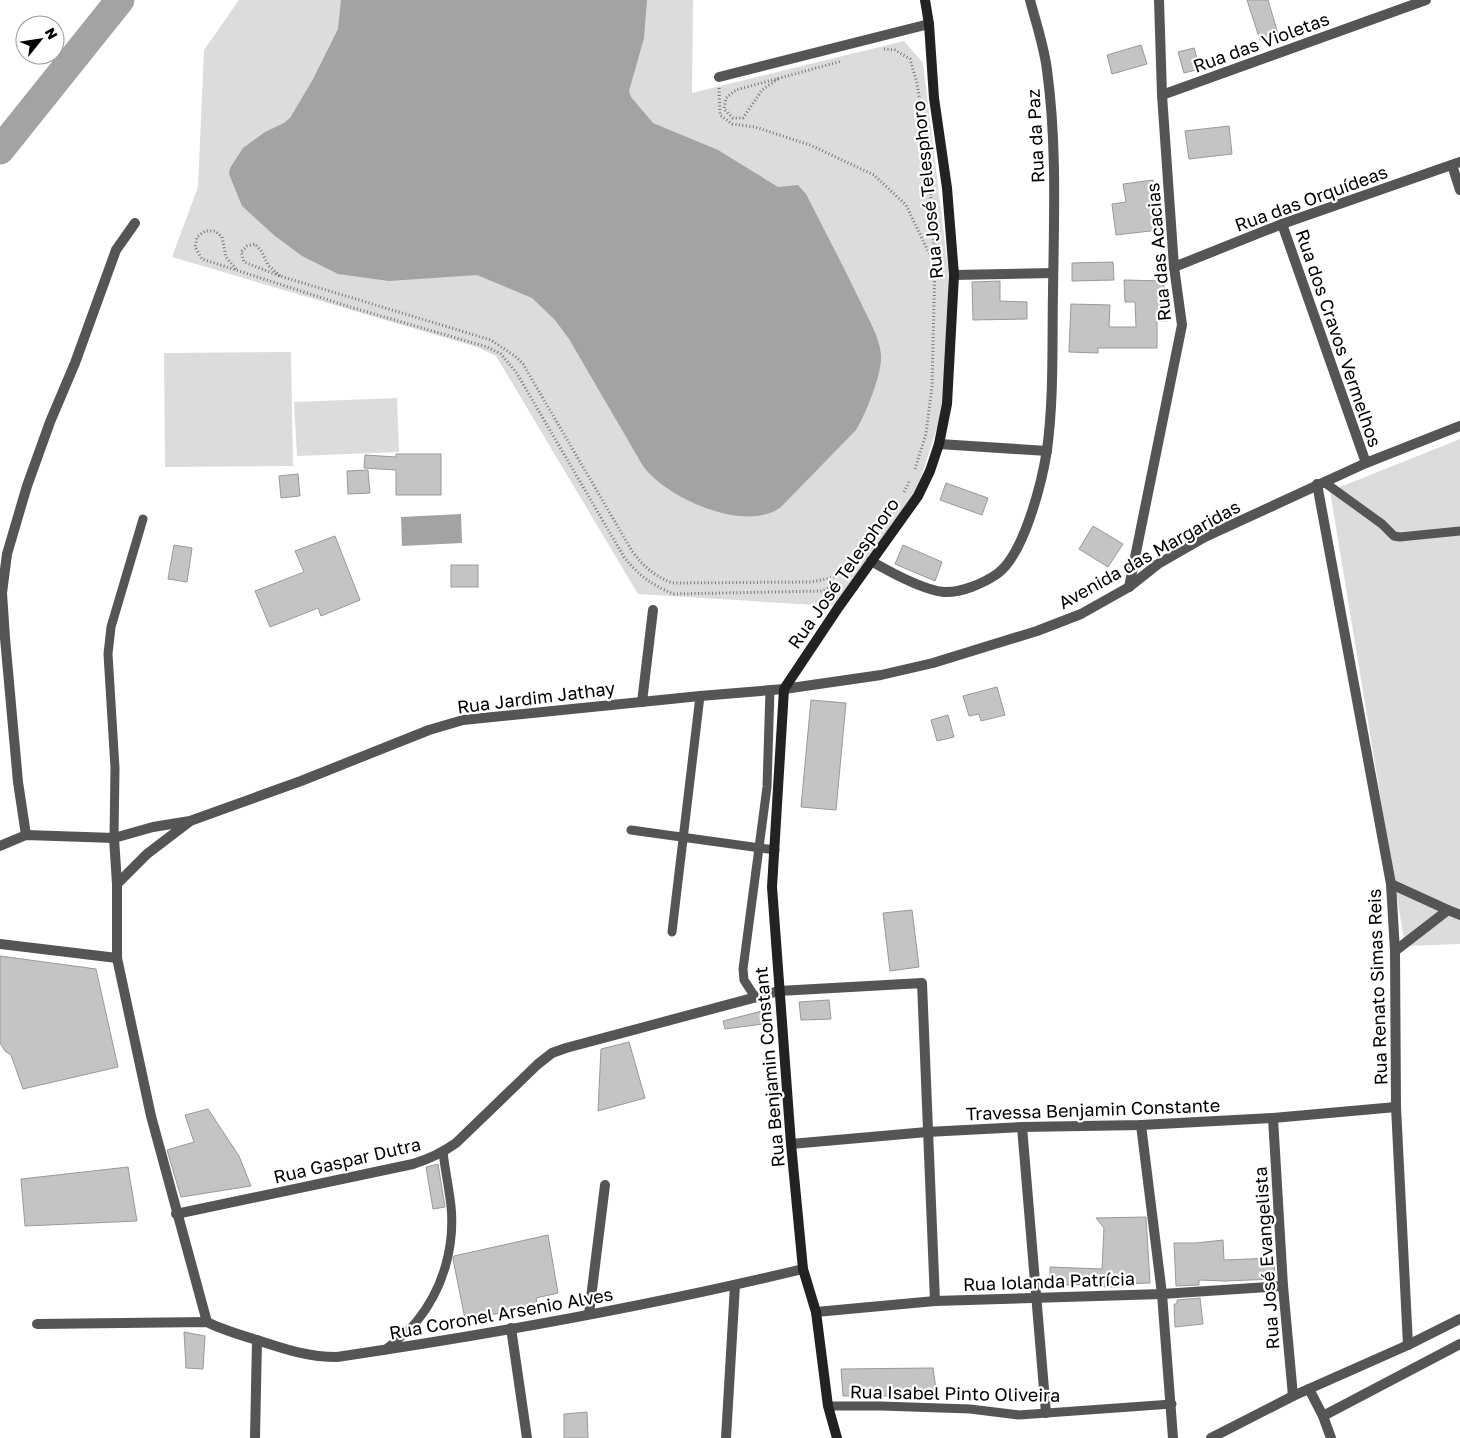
<svg xmlns="http://www.w3.org/2000/svg" width="1460" height="1438" viewBox="0 0 1460 1438" font-family="'Golos Text',sans-serif">
	<style>
		.green { fill: #dcdcdc }
		.water { fill: #a3a3a3 }
		.lines { fill: none; stroke-linecap: round; stroke-linejoin: round }
		.river { stroke: #a3a3a3; stroke-width: 29 }
		.building { fill: #c4c4c4; stroke: #999 }
		.path { stroke: #777; stroke-width: 3; stroke-dasharray: 1 2.5; stroke-linecap: butt }
		.lane { stroke: #555; stroke-width: 9 }
		.street { stroke: #555; stroke-width: 10 }
		.secondary { stroke: #222; stroke-width: 10 }
		.labels { text-anchor: middle; dominant-baseline: central; stroke-width: 4.5; stroke-linejoin: round; paint-order: stroke }
		.street-label { font-size: 18px; fill: #000; stroke: #fff }
	</style>
	<rect width="100%" height="100%" fill="#fff"/>
	<g class="green">
		<path d="M239,0h454l-1,93 212,-52 19,22 25,205v68l-5,73 -26,81 -84,116 -195,-12 -142,-238 -19,-9 -305,-90 26,-70 6,-137z"/>
		<path d="M291,352l2,114 -128,1 -1,-114z"/>
		<path d="M397,398l2,54 -102,4 -3,-54z"/>
		<path d="M1460,439v505l-55,2 -75,-455z"/>
	</g>
	<g class="water">
		<path d="M341,0h306l-3,38 -15,53 2,6 22,26 65,27 60,37 20,-2 8,9c18,36 37,71 54,107 8,17 19,35 21,53 2,18 -16,62 -25,76l-75,77c-35,27 -115,-9 -138,-41l-74,-127 -14,-19 -23,-22 -55,-23 -88,6 -51,-7 -36,-18 -27,-20 -33,-30 -13,-32 1,-6 13,-20 22,-16 19,-9 6,-5 22,-37 26,-52z"/>
		<path d="M461,514l1,29 -60,3 -1,-29z"/>
	</g>
	<g class="lines">
		<path class="river" d="M0,150l120,-150"/>
	</g>
	<g class="building">
		<path d="M1247,0h21l10,34 -18,6z"/>
		<path d="M1141,45l6,19 -35,10 -5,-19z"/>
		<path d="M1194,48l6,21 -16,4 -6,-21z"/>
		<path d="M1229,126l3,28 -43,5 -4,-28z"/>
		<path d="M1153,180l6,50 -43,5 -4,-31 14,-2 -3,-18z"/>
		<path d="M1113,262l1,18 -42,1v-18z"/>
		<path d="M1124,280l40,1v24h4v16h-11v27h-59v5l-29,-1 2,-48 39,1 -1,22h27l-1,-25h-10z"/>
		<path d="M1000,281v20l27,1v17l-54,1 -1,-38z"/>
		<path d="M396,454h45v41h-45v-25l-32,-2 1,-13 31,2z"/>
		<path d="M368,470l2,23 -22,1 -1,-23z"/>
		<path d="M298,474l2,22 -19,2 -2,-22z"/>
		<path d="M946,483l42,15 -6,17 -42,-15z"/>
		<path d="M1093,526l30,18 -15,23 -29,-18z"/>
		<path d="M335,536l25,64 -39,16 -3,-8 -48,19 -15,-36 49,-19 -9,-21z"/>
		<path d="M174,545l18,3 -5,34 -19,-3z"/>
		<path d="M903,545l39,17 -7,19 -40,-17z"/>
		<rect x="451" y="565" width="27" height="22"/>
		<path d="M997,687l8,28 -24,6 -2,-7 -10,2 -6,-20z"/>
		<path d="M811,700l35,3 -10,107 -35,-3z"/>
		<path d="M948,715l6,22 -17,4 -6,-21z"/>
		<path d="M912,910l7,57 -29,4 -7,-58z"/>
		<path d="M0,956l96,13 22,98 -95,22 -12,-34 -6,-4 -5,-8z"/>
		<path d="M829,1000l2,19 -30,1 -2,-18z"/>
		<path d="M762,1011l1,13 -38,5 -2,-8z"/>
		<path d="M629,1042l16,56 -47,13 3,-62z"/>
		<path d="M208,1109l31,47 12,30 -70,11 -14,-47 27,-8 -9,-27z"/>
		<path d="M438,1164l7,43 -12,2 -7,-42z"/>
		<path d="M128,1167l9,54 -112,5 -4,-47z"/>
		<path d="M1146,1217l4,66 -31,1v3h-15v-3l-17,2v-2l-37,2v-19l52,2 2,-41 -8,-10z"/>
		<path d="M548,1235l10,58 -22,5 2,9 -73,12 -12,-60 1,-3z"/>
		<path d="M1223,1240l1,20 50,-2 1,21 -50,2 -26,-1v5l-23,1 -2,-43h22z"/>
		<path d="M1200,1298l3,26 -28,3 -1,-23h3v-4z"/>
		<path d="M184,1332l21,4 -2,33 -17,-1z"/>
		<path d="M933,1368l4,28h-94l-2,-27z"/>
		<path d="M587,1412l1,26h-24v-24z"/>
	</g>
	<g class="lines">
		<g class="path">
			<path d="M884,49l11,1 15,9 7,24 3,19"/>
			<path d="M778,79l-16,11 -19,28h-10l-9,-9 2,-11 10,-8 106,-29"/>
			<path d="M719,88l1,27 12,9 23,3 55,18 64,30 32,30 22,46 12,19"/>
			<path d="M236,269l-10,-12 -4,-20 -7,-6h-10l-8,6 -2,10 7,12 148,48 137,40 14,7 15,18 108,185c15,19 27,27 49,37l149,-3 16,-6"/>
			<path d="M280,276l-12,-11 -6,-13 -7,-8 -8,2 -6,6 3,10 36,14 211,64 24,16 8,8 109,187c12,16 21,24 40,32l139,-1c14,-3 28,-4 39,-14"/>
			<path d="M915,469l11,-35 6,-48 3,-124 -6,-93 -7,-55"/>
			<path d="M904,492l6,-12"/>
		</g>
		<g class="lane">
			<path d="M1324,482l58,42 12,12 6,1 60,-6"/>
			<path d="M631,830l144,20"/>
			<path d="M114,838l1,-70 -7,-114 3,-27 32,-108"/>
			<path d="M672,932l28,-236"/>
			<path d="M755,997l-11,-17 -1,-11 24,-182 3,-97"/>
			<path d="M385,1350c11,-9 23,-18 32,-29 26,-32 38,-74 34,-115 -2,-18 -6,-36 -8,-54"/>
			<path d="M828,1406h53l89,3 49,6 153,-11"/>
		</g>
		<g class="street">
			<path d="M719,77l210,-53"/>
			<path d="M1162,95l264,-95"/>
			<path d="M1452,165l8,25"/>
			<path d="M1282,224l84,239"/>
			<path d="M1174,267l108,-43 178,-62"/>
			<path d="M954,275l99,-2"/>
			<path d="M939,444l108,7"/>
			<path d="M1317,484l74,400 4,67 1,156 12,238"/>
			<path d="M871,561c19,11 52,29 73,31 17,1 40,-9 53,-18 27,-19 45,-92 50,-124 7,-52 5,-106 6,-158 1,-74 4,-149 -6,-222 -3,-24 -11,-47 -17,-70"/>
			<path d="M1129,587l53,-262 -8,-58 -12,-172 -3,-95"/>
			<path d="M642,702l11,-92"/>
			<path d="M26,835l-8,-53 -13,-144 -3,-45 5,-39 20,-68 23,-64 25,-59 41,-113 19,-27"/>
			<path d="M114,838l3,46v74l34,158 56,206"/>
			<path d="M0,846l26,-11 88,3 39,-11 37,-6 111,-40 128,-51 34,-10 237,-24 84,-7 97,-14 52,-12 104,-32 44,-17 48,-27 29,-23 47,-27 161,-74 94,-37"/>
			<path d="M117,884l30,-30 42,-32"/>
			<path d="M1391,884l57,26"/>
			<path d="M0,944l117,14"/>
			<path d="M1395,951l53,-41 12,5"/>
			<path d="M1273,1118l10,168 10,110"/>
			<path d="M1141,1125l21,169 11,144"/>
			<path d="M1022,1127l24,286"/>
			<path d="M791,1144l136,-12 95,-5 119,-2 132,-7 123,-11"/>
			<path d="M176,1214l237,-50c16,-5 29,-11 43,-21l82,-79 14,-11 14,-5 213,-57 143,-8 13,318"/>
			<path d="M816,1312l119,-11 227,-7 121,-8"/>
			<path d="M589,1314l16,-129"/>
			<path d="M37,1324l170,-2c16,8 33,13 50,18 28,9 50,17 80,17 156,-23 312,-51 466,-88"/>
			<path d="M511,1328l16,110"/>
			<path d="M1309,1389l14,27 8,22"/>
			<path d="M1323,1416l137,-72"/>
			<path d="M255,1438l2,-98"/>
			<path d="M726,1438l9,-153"/>
			<path d="M1211,1438l82,-42 115,-51 52,-26"/>
		</g>
		<path class="secondary" d="M837,1438l-9,-32 -12,-94 -13,-43 -12,-125 -19,-257 12,-198 54,-81 80,-112 12,-25 9,-27 8,-40 7,-129 -7,-87 -13,-90 -5,-74 -4,-24"/>
	</g>
	<g class="labels">
		<g class="street-label">
			<text transform="translate(1261 42) rotate(-20)">Rua das Violetas</text>
			<text transform="translate(1035 136) rotate(-93)">Rua da Paz</text>
			<text transform="translate(927 190) rotate(-96)">Rua José Telesphoro</text>
			<text transform="translate(1311 198) rotate(-20)">Rua das Orquídeas</text>
			<text transform="translate(1158 252) rotate(-95)">Rua das Acacias</text>
			<text transform="translate(1339 338) rotate(71)">Rua dos Cravos Vermelhos</text>
			<text transform="translate(1149 554) rotate(-29)">Avenida das Margaridas</text>
			<text transform="translate(843 573) rotate(-55)">Rua José Telesphoro</text>
			<text transform="translate(536 697) rotate(-7)">Rua Jardim Jathay</text>
			<text transform="translate(1377 987) rotate(-92)">Rua Renato Simas Reis</text>
			<text transform="translate(769 1067) rotate(-95)">Rua Benjamin Constant</text>
			<text transform="translate(1093 1109) rotate(-2)">Travessa Benjamin Constante</text>
			<text transform="translate(347 1160) rotate(-13)">Rua Gaspar Dutra</text>
			<text transform="translate(1266 1258) rotate(-94)">Rua José Evangelista</text>
			<text transform="translate(1049 1281) rotate(-2)">Rua Iolanda Patrícia</text>
			<text transform="translate(501 1313) rotate(-10)">Rua Coronel Arsenio Alves</text>
			<text transform="translate(955 1393) rotate(1)">Rua Isabel Pinto Oliveira</text>
		</g>
	</g>
	<g transform="translate(40 40) rotate(60)"><circle r="24" fill="#ffffff" stroke="#999999"/>
	<path d="M0-4L9 19L0 12L-9 19Z" fill="#000000"/>
	<text y="-8" font-size="14" font-weight="bold" text-anchor="middle" fill="#000000">N</text>
	</g>
</svg>
